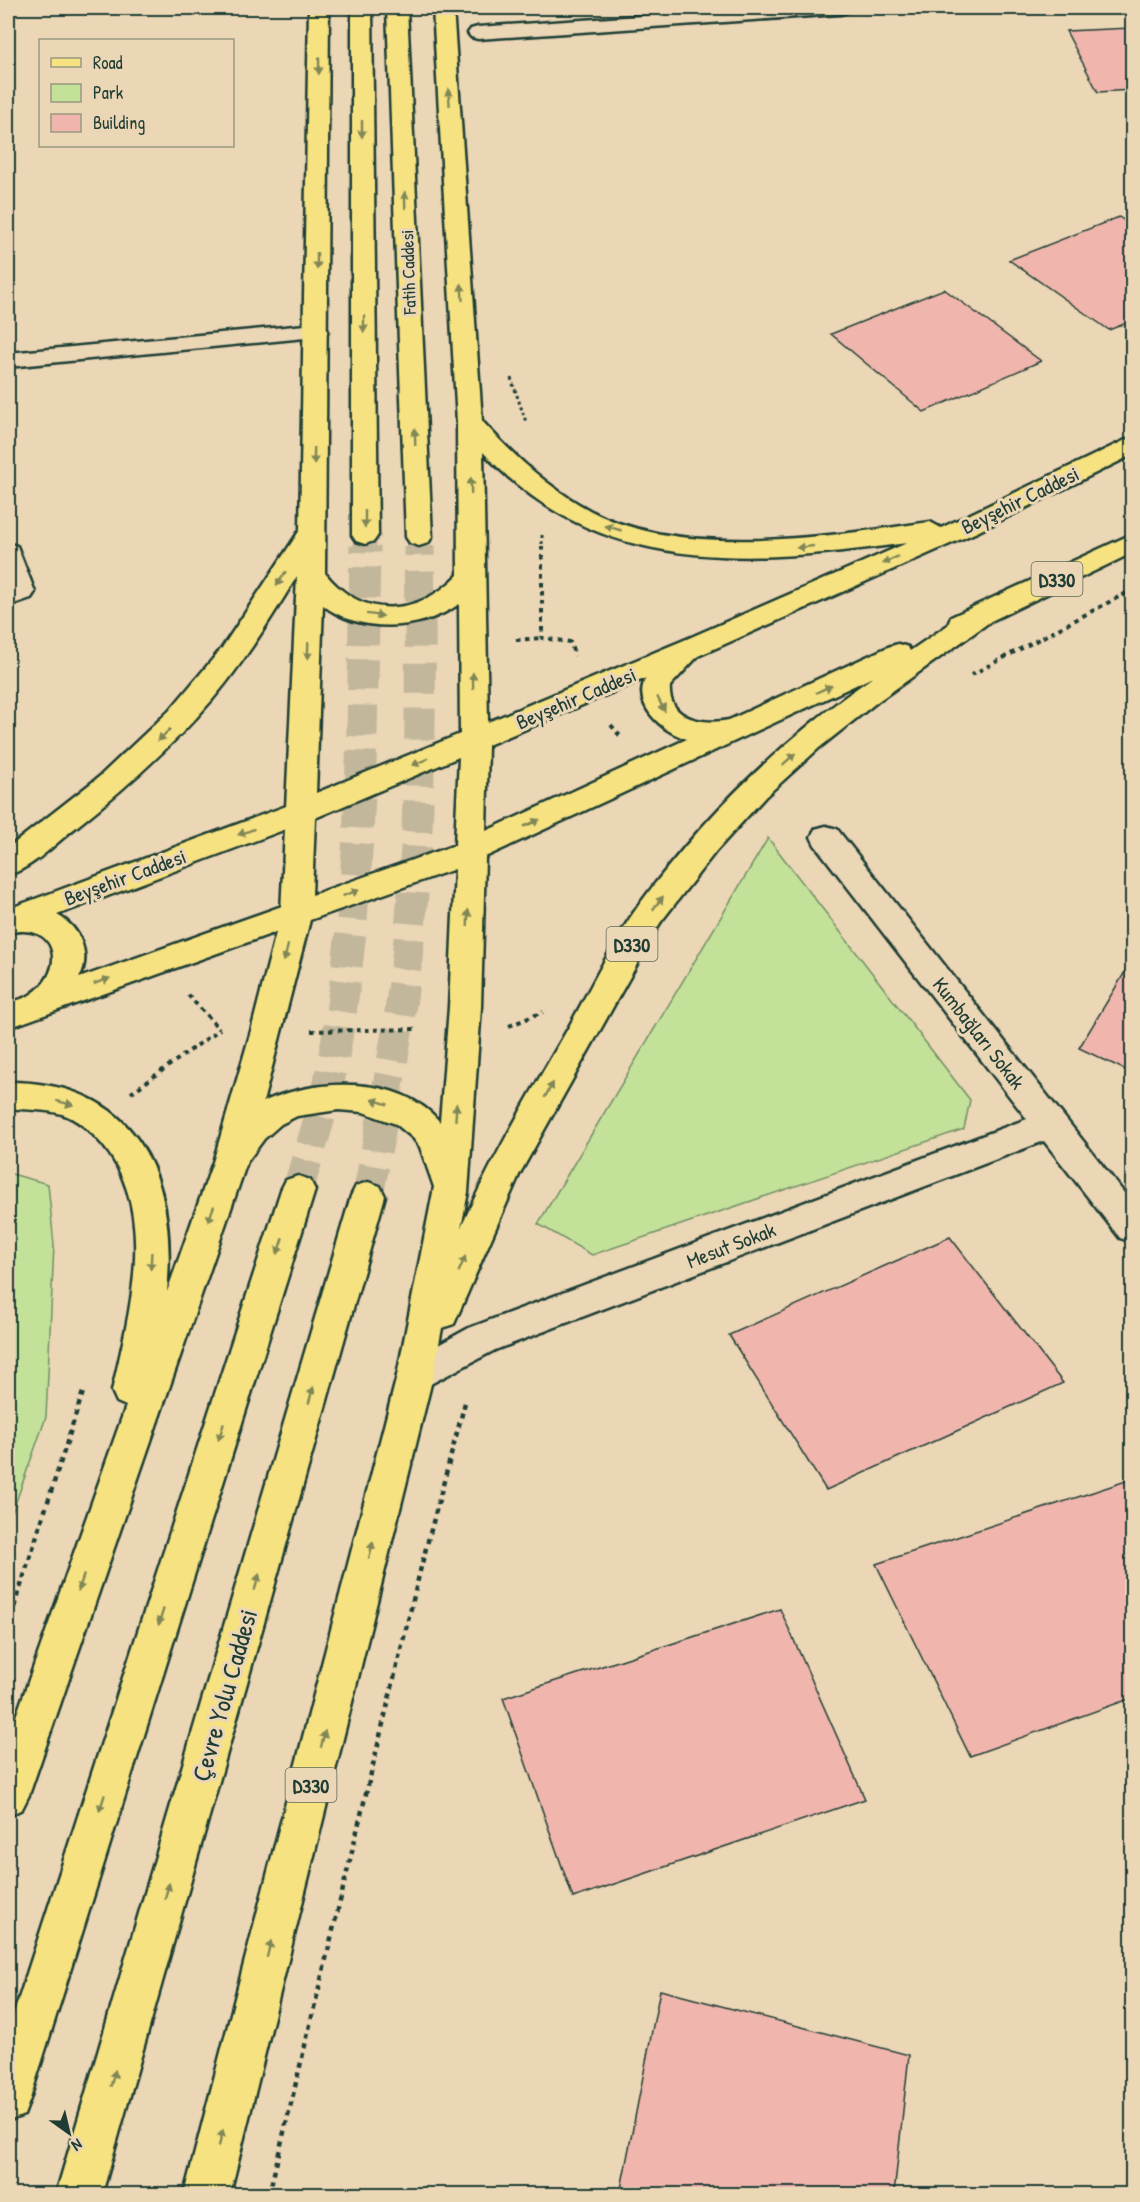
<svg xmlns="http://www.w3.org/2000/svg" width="1140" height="2202" viewBox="0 0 1140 2202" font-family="'Patrick Hand',sans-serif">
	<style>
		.green { fill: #c3e199; stroke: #718f66; stroke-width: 1.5 }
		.building { fill: #f0b6ad; stroke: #1f3d34; stroke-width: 1.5 }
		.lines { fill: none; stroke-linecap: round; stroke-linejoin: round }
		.primary-tunnel-far1 { stroke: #c2b79b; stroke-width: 23; stroke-dasharray: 23 11; stroke-linecap: butt }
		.primary-tunnel { stroke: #c2b79b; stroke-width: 31; stroke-dasharray: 31 15; stroke-linecap: butt }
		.street-casing { stroke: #1f3d34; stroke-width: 5 }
		.primary-casing { stroke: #1f3d34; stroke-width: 5 }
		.highway-casing { stroke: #1f3d34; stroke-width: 5 }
		.path-far2 { stroke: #1f3d34; stroke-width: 3; stroke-dasharray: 3 3; stroke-linecap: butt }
		.path-far1 { stroke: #1f3d34; stroke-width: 4; stroke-dasharray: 4.5 4.5; stroke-linecap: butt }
		.path { stroke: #1f3d34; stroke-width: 4.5; stroke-dasharray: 5 5; stroke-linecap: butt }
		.street { fill: #ebd6b5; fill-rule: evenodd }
		.primary { fill: #f7e281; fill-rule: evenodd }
		.highway { fill: #f7e281; fill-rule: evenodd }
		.oneway { fill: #808757 }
		.labels { text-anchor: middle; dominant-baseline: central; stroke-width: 6; stroke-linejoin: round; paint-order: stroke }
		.far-street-label { font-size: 18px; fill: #1f3d34; stroke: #ebd6b5 }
		.shield { fill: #ebd6b5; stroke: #5c6b5b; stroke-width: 1.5 }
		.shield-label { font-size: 20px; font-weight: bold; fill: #1f3d34 }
		.street-label { font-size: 21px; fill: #1f3d34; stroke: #ebd6b5 }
		.near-street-label { font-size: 26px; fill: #1f3d34; stroke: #ebd6b5 }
	</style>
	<rect width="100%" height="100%" fill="#ebd6b5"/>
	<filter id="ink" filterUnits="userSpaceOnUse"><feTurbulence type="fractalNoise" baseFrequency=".0167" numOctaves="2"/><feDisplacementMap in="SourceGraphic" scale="12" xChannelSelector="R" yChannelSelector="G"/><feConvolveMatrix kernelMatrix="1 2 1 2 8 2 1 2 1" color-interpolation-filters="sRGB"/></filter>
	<g filter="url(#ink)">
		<g class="green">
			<path d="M768,838l202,262 -6,29 -372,126 -54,-31z"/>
			<path d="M8,1173l40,11 6,61 -8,172 -38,107z"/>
		</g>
		<g class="building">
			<path d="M1132,28v62l-34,2 -32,-61z"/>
			<path d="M1119,217l13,9v95l-23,9 -100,-70z"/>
			<path d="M944,289l97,72 -117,51 -93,-78z"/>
			<path d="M1128,967l4,2v104l-53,-25z"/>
			<path d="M950,1237l113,146 -237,107 -97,-155z"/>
			<path d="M1132,1479v219l-162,58 -94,-192z"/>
			<path d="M780,1609l85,190 -292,99 -70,-200z"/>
			<path d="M660,1990l249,65 -15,139h-274z"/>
		</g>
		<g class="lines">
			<g class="primary-tunnel-far1">
				<path d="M419,537v10"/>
				<path d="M365,547v-12"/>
			</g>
			<g class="primary-tunnel">
				<path d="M298,1190c11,-39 25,-78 33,-118 33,-173 31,-351 34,-526"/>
				<path d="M368,1196c17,-92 35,-184 43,-278 11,-124 10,-248 8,-372"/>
			</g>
			<defs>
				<g id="street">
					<path d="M758,8h92l-3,4 -7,2 -362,25 -7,-2 -3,-4 3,-4 7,-2z"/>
					<path d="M316,324l9,2 3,5 -3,5 -317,31v-14z"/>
					<path d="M8,543l9,3 18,46 -4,6 -23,8z"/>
					<path d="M826,826l11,3 295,374v39l-12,-4 -76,-97 -549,209 -80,42 -13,-5 -5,-11 5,-11 67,-37 558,-209 -212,-274 -4,-8 4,-8z"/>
				</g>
				<g id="primary">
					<path d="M352,8h20l6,527 -4,6 -9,3 -9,-3 -4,-6z"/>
					<path d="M387,8h20l25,529 -4,6 -9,3 -9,-3 -4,-6z"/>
					<path d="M300,801l10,3 5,8 -5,8 -253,95c23,12 35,40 22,63l217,-77 11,4 4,8 -4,8 -299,107v-25c6,-2 16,-4 22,-8 38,-24 28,-75 -22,-62v-24z"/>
				</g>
				<g id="highway">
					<path d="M309,8h20l-4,565c37,47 92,44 133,2l-1,-153 -24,-414h20l29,413c33,36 66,67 109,90 93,49 239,25 339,11l11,6 191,-91v18l-155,77 -279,124 -28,30c-3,34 35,39 59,34l159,-73 10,-3 10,3 2,4 38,-26 3,-8 181,-83v19l-141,68 -114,81 -58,46 -54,49 -49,54 -56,72 -141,252 -65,149 -12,4 -9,48 -203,818h-46l213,-818 37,-189 -14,-40 -7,-9 -17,-14 -33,-12 -25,-2 -41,6 -16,8 -17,15 -17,23 -218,633 -7,14 -14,7v-77l118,-333 -9,-4 -5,-11c17,-77 47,-179 -10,-247 -11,-12 -24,-25 -40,-30 -17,-5 -37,-4 -54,-6v-26c130,0 170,94 159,210l47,-133 37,-128 30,-118 16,-337c-26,43 -53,86 -85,124 -41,48 -88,89 -137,128 -20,16 -43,40 -67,47v-27l91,-71 71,-67 52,-62 78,-118zM483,452c115,126 270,112 424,91l-218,95 -201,84zM459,604l1,130 -144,59 7,-188c37,29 98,26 136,-1zM873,677c-90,62 -170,140 -234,228 -29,40 -52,91 -77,134 -36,62 -72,123 -101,189l7,-36 13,-185 4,-150zM646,678c-15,27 18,55 41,61l-201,92 2,-86zM459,757l-4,88 -143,50 3,-77zM455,869l-6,138 -9,115c-40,-48 -126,-44 -177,-20l47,-182z"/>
					<path d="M298,1176l12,4 5,10 -285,909 -6,16 -16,6v-89l273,-842 5,-10z"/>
					<path d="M368,1182l12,4 5,10 -283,998h-46l295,-998 5,-10z"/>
				</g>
			</defs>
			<use href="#street" class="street-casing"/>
			<use href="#primary" class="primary-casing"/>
			<use href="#highway" class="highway-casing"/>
			<g class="path-far2">
				<path d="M511,378l15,44"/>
				<path d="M542,535v12"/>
			</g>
			<g class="path-far1">
				<path d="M542,546v92l28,4 5,14"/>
				<path d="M516,640l26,-2"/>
				<path d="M971,675l161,-85"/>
				<path d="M611,725l10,12"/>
				<path d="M188,995l31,34"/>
				<path d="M509,1026l34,-14"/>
				<path d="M311,1031l107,-2"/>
				<path d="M131,1093l89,-64"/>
			</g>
			<g class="path">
				<path d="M8,1626l75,-234"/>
				<path d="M269,2194l152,-627 45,-168"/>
			</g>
			<use href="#street" class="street"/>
			<use href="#primary" class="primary"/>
			<use href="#highway" class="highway"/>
		</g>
		<defs><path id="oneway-solid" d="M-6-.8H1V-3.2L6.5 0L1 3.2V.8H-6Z" transform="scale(1.5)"/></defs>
		<g class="oneway">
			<use href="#oneway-solid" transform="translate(319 66) rotate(91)"/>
			<use href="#oneway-solid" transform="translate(449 97) rotate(-94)"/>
			<use href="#oneway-solid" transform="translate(362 129) rotate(90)"/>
			<use href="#oneway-solid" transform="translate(405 200) rotate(-92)"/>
			<use href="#oneway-solid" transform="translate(317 261) rotate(90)"/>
			<use href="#oneway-solid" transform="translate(462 292) rotate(-94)"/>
			<use href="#oneway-solid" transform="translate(364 324) rotate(90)"/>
			<use href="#oneway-solid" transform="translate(415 437) rotate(-92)"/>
			<use href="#oneway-solid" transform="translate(314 456) rotate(91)"/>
			<use href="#oneway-solid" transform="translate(471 486) rotate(-91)"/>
			<use href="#oneway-solid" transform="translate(365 519) rotate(90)"/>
			<use href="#oneway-solid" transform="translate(613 528) rotate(-164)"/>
			<use href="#oneway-solid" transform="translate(805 547) rotate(174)"/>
			<use href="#oneway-solid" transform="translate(890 560) rotate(156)"/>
			<use href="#oneway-solid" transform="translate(281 579) rotate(123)"/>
			<use href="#oneway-solid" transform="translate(375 615) rotate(7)"/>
			<use href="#oneway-solid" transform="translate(308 651) rotate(92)"/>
			<use href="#oneway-solid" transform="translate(473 681) rotate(-91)"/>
			<use href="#oneway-solid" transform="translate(824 689) rotate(-25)"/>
			<use href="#oneway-solid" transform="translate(661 704) rotate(63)"/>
			<use href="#oneway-solid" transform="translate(164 735) rotate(135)"/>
			<use href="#oneway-solid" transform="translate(789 759) rotate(-42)"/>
			<use href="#oneway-solid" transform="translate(420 762) rotate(157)"/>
			<use href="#oneway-solid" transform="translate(532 823) rotate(-24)"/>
			<use href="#oneway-solid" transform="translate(246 832) rotate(160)"/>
			<use href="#oneway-solid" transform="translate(351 893) rotate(-20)"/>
			<use href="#oneway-solid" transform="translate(658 903) rotate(-52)"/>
			<use href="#oneway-solid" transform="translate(468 918) rotate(-88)"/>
			<use href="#oneway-solid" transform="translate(286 953) rotate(104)"/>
			<use href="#oneway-solid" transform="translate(102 981) rotate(-20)"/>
			<use href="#oneway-solid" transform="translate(549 1090) rotate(-60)"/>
			<use href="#oneway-solid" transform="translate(380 1102) rotate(-163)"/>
			<use href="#oneway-solid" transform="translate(65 1103) rotate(14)"/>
			<use href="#oneway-solid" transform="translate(456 1112) rotate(-86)"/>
			<use href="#oneway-solid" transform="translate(211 1214) rotate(110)"/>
			<use href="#oneway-solid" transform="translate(280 1246) rotate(108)"/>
			<use href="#oneway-solid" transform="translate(151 1261) rotate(93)"/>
			<use href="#oneway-solid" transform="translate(462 1264) rotate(-67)"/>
			<use href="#oneway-solid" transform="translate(311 1395) rotate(-74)"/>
			<use href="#oneway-solid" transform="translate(221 1432) rotate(108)"/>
			<use href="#oneway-solid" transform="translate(371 1550) rotate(-76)"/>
			<use href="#oneway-solid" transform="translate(257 1582) rotate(-74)"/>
			<use href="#oneway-solid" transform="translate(81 1583) rotate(109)"/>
			<use href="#oneway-solid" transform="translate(161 1617) rotate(108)"/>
			<use href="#oneway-solid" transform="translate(323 1739) rotate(-76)"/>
			<use href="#oneway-solid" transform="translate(102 1803) rotate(108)"/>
			<use href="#oneway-solid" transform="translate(167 1891) rotate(-74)"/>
			<use href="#oneway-solid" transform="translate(269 1949) rotate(-76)"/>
			<use href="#oneway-solid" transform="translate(113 2078) rotate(-74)"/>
			<use href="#oneway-solid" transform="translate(221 2138) rotate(-76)"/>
		</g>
	</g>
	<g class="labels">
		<g class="far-street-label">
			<text transform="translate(408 272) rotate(-92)">Fatih Caddesi</text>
		</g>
		<g class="shield">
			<rect x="1031.5" y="562" width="51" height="34" rx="4.5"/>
			<rect x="606.5" y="927" width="51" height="34" rx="4.5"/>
			<rect x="285.5" y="1768" width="51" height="34" rx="4.5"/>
		</g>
		<g class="shield-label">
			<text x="1057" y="579">D330</text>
			<text x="632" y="944">D330</text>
			<text x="311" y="1785">D330</text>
		</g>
		<g class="street-label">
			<text transform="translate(1020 500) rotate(-26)">Beyşehir Caddesi</text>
			<text transform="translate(576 698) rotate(-23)">Beyşehir Caddesi</text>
			<text transform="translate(125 877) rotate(-20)">Beyşehir Caddesi</text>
			<text transform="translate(979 1033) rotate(52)">Kumbağları Sokak</text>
			<text transform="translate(731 1245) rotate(-21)">Mesut Sokak</text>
		</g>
		<g class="near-street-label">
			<text transform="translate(224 1695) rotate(-74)">Çevre Yolu Caddesi</text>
		</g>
	</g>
	<rect width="1140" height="2202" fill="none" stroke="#ebd6b5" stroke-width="30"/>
	<rect x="15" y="15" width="1110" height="2172" fill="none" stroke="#1f3d34" stroke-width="2" filter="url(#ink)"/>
	<rect x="39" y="39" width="195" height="108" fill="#ebd6b5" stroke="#999981" stroke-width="1.5"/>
	<rect x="51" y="58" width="30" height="9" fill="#f7e281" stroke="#999981" stroke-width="1.5"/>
	<text x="93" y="69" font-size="18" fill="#1f3d34">Road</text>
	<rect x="51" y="84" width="30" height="18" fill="#c3e199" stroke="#999981" stroke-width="1.5"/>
	<text x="93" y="99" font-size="18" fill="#1f3d34">Park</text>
	<rect x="51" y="114" width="30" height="18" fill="#f0b6ad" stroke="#999981" stroke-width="1.5"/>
	<text x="93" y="129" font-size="18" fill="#1f3d34">Building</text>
	<g transform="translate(69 2133) rotate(146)" stroke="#ebd6b5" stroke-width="4.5" paint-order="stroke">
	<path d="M0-4.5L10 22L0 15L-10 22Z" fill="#1f3d34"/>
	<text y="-9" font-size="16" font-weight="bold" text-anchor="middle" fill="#1f3d34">N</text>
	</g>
</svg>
